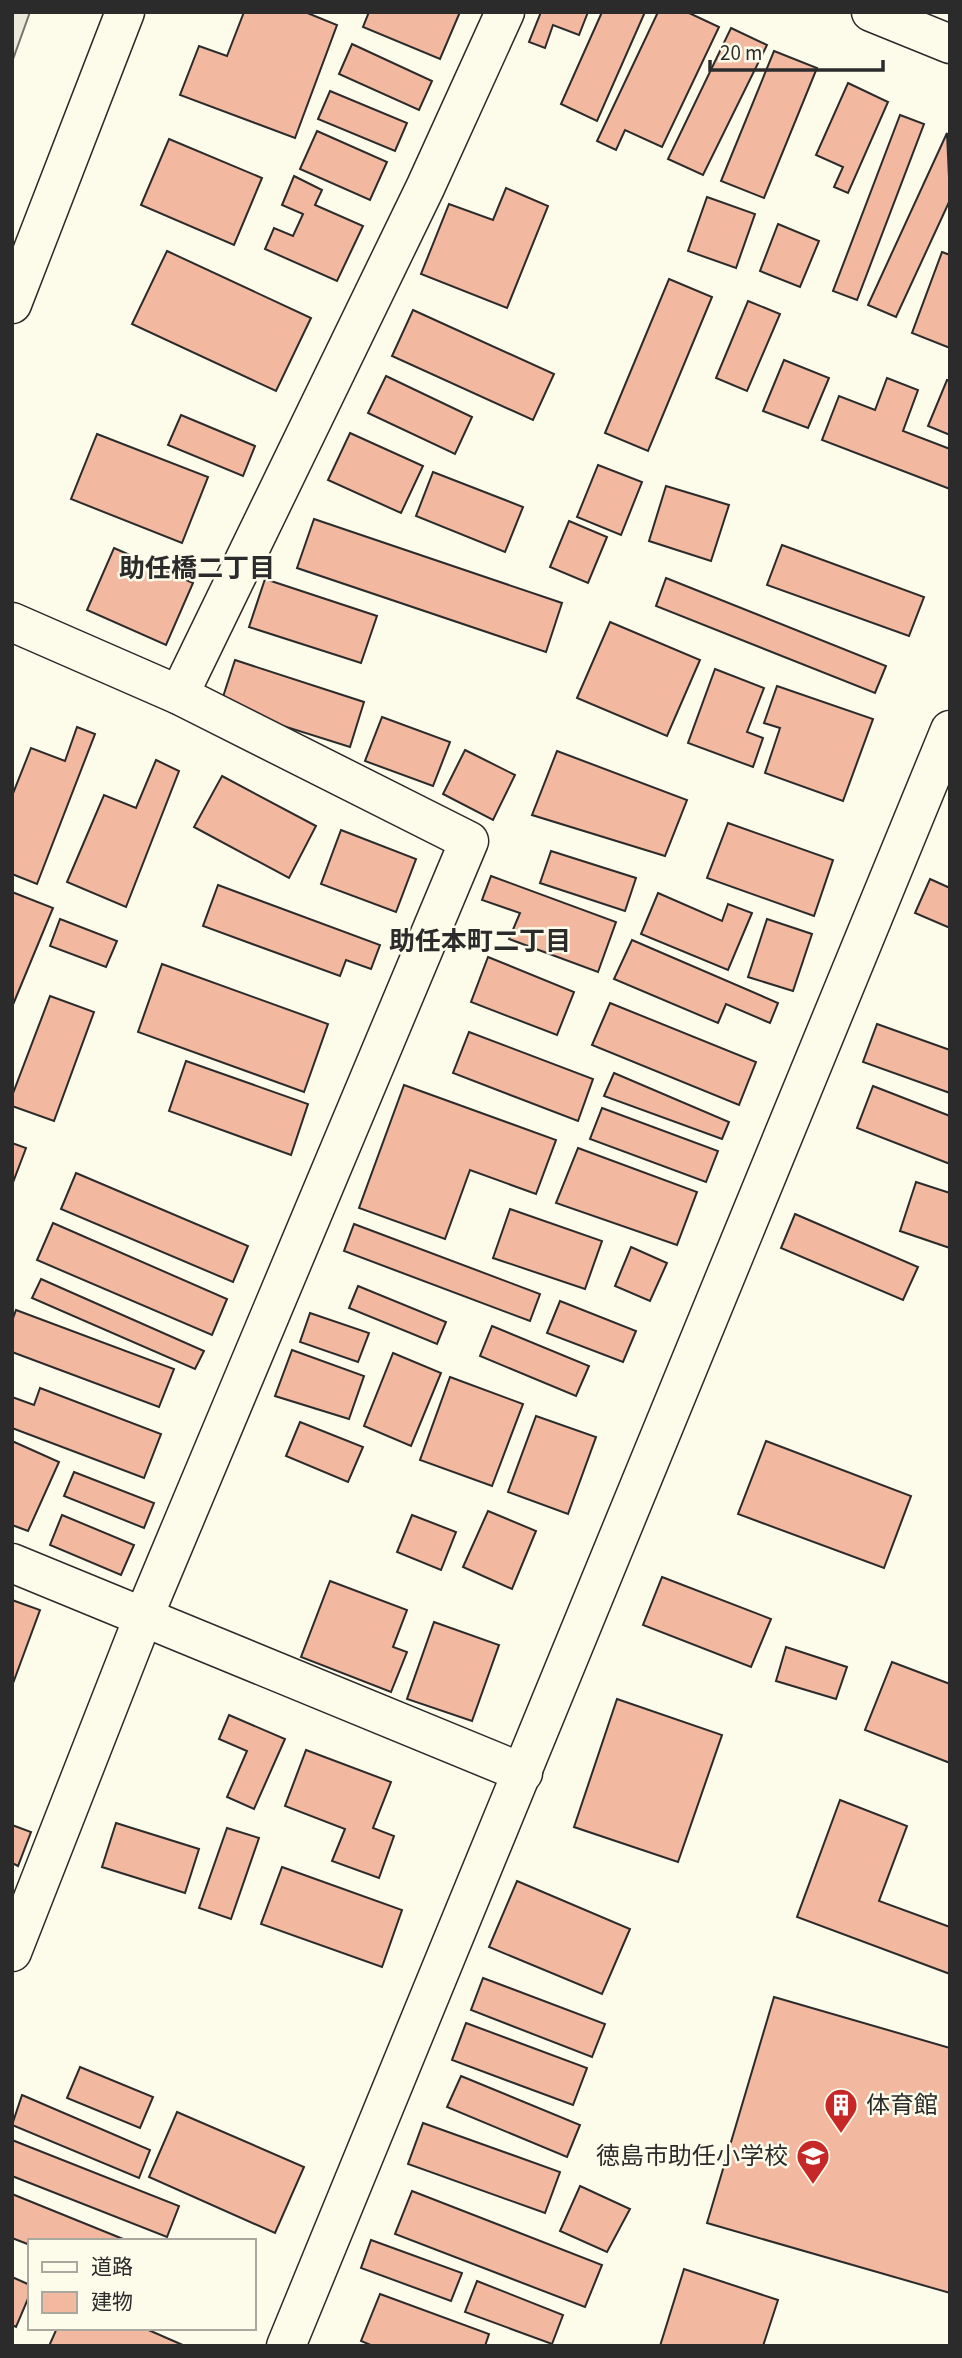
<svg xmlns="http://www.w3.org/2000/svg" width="962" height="2358" viewBox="0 0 962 2358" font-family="'Source Sans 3','Noto Sans JP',sans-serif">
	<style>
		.parking { fill: #eceadb; stroke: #74746e; stroke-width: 2 }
		.building { fill: #f2b8a0; stroke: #2b2b2b; stroke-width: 2 }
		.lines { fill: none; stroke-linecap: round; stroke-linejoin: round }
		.minor-casing { stroke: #2b2b2b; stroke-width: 41 }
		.tertiary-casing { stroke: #2b2b2b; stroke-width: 41 }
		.minor { stroke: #fdfbea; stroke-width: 38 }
		.tertiary { stroke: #fdfbea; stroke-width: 38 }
		.labels { text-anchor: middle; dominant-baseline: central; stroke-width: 5; stroke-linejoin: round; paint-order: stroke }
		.poi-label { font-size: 24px; fill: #2b2b2b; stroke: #fdfbea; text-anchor: start }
		.neighbourhood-label { font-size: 26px; font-weight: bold; fill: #2b2b2b; stroke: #fdfbea }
	</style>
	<rect width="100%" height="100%" fill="#fdfbea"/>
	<path class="parking" d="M12,12h18l-18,50z"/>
	<g class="building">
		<path d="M244,12h61l32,13 -42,113 -115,-43 19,-49 28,10z"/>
		<path d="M369,12h91l-20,47 -77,-32z"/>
		<path d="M541,12h47l-9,23 -26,-10 -8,23 -16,-6z"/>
		<path d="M602,12h43l-48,109 -36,-17z"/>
		<path d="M658,12h29l32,15 -57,120 -37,-17 -9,20 -19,-9z"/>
		<path d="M731,28l36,17 -64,130 -35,-16z"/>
		<path d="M352,44l80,37 -13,29 -80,-36z"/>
		<path d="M774,51l43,17 -53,130 -43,-17z"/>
		<path d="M848,83l40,19 -40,91 -14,-6 9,-20 -27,-12z"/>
		<path d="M330,91l77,32 -12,28 -77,-32z"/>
		<path d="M900,115l24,9 -67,176 -24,-9z"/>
		<path d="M317,131l70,31 -17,38 -70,-31z"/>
		<path d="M947,133l3,67 -54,117 -28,-12z"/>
		<path d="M169,139l93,39 -28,67 -93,-40z"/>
		<path d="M294,176l28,14 -7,15 48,21 -26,55 -72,-32 9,-21 19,8 10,-22 -21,-9z"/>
		<path d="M506,188l42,18 -41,102 -86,-34 28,-70 44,16z"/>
		<path d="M707,197l48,17 -19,54 -48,-17z"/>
		<path d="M778,224l41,17 -19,46 -40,-16z"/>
		<path d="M167,251l144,67 -35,73 -144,-67z"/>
		<path d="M942,252l8,3v93l-38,-15z"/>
		<path d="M669,279l43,18 -64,154 -43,-18z"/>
		<path d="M748,301l32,13 -33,77 -31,-13z"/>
		<path d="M413,310l141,64 -21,46 -141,-64z"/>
		<path d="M784,360l45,18 -21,50 -45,-17z"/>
		<path d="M386,376l86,41 -17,37 -87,-41z"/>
		<path d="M887,378l31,12 -15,41 47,18v40l-128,-49 17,-44 36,14z"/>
		<path d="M947,380l3,1v54l-22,-9z"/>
		<path d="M181,415l74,31 -12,30 -75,-31z"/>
		<path d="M350,433l73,33 -22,47 -73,-33z"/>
		<path d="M97,434l111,43 -26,66 -111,-44z"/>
		<path d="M598,465l44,17 -21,53 -44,-18z"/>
		<path d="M433,472l90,35 -18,45 -89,-36z"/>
		<path d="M666,486l63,19 -18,56 -62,-20z"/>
		<path d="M314,519l248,84 -16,49 -249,-84z"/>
		<path d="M569,521l38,16 -19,46 -38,-16z"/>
		<path d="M782,545l142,52 -15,39 -142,-51z"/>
		<path d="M114,548l79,35 -27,62 -79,-35z"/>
		<path d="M666,578l220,88 -11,27 -219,-87z"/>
		<path d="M265,579l112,37 -16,47 -112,-36z"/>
		<path d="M610,622l90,38 -33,76 -90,-38z"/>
		<path d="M235,660l129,42 -14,45 -130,-41z"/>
		<path d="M715,669l49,19 -17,44 16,6 -10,29 -65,-24z"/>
		<path d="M777,686l96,33 -30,82 -78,-28 15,-45 -16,-5z"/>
		<path d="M382,717l68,25 -17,44 -68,-25z"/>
		<path d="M77,727l18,7 -58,150 -25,-10v-78l19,-48 34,13z"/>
		<path d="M465,750l50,25 -22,45 -50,-26z"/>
		<path d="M557,751l130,49 -22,56 -133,-41z"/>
		<path d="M156,760l23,11 -53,136 -59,-25 37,-87 32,13z"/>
		<path d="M222,776l94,50 -27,52 -95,-51z"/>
		<path d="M728,823l105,37 -19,56 -107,-38z"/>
		<path d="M341,830l75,29 -20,53 -75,-28z"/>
		<path d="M551,851l85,27 -11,33 -85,-28z"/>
		<path d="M491,876l125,46 -18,50 -89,-33 11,-26 -38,-13z"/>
		<path d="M930,879l20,9v40l-35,-15z"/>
		<path d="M218,885l162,60 -9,24 -25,-9 -6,16 -137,-50z"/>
		<path d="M12,892l41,16 -41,99z"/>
		<path d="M658,893l64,28 6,-17 24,9 -24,57 -87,-36z"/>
		<path d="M60,919l57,22 -11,26 -56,-21z"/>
		<path d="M767,919l45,15 -19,57 -45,-14z"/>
		<path d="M632,940l146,63 -8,20 -44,-19 -8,19 -104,-44z"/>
		<path d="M488,957l86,35 -17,43 -86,-33z"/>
		<path d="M162,964l166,60 -24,68 -166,-60z"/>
		<path d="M50,996l44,16 -40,109 -42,-15v-10z"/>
		<path d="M610,1003l146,59 -17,43 -147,-60z"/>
		<path d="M877,1024l73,26v43l-87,-31z"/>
		<path d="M469,1032l124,47 -15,42 -125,-48z"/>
		<path d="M186,1061l122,43 -17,51 -122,-44z"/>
		<path d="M614,1073l115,49 -7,17 -118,-43z"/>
		<path d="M404,1085l152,55 -20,54 -66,-24 -25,69 -86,-31z"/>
		<path d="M873,1086l77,30v48l-93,-36z"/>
		<path d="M602,1108l116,43 -12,31 -116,-43z"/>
		<path d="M12,1143l14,5 -14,37z"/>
		<path d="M578,1148l119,44 -20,53 -121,-42z"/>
		<path d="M76,1173l172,73 -15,36 -172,-73z"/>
		<path d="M916,1182l34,11v55l-50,-17z"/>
		<path d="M510,1209l92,32 -17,48 -92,-31z"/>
		<path d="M795,1214l123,53 -15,33 -122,-52z"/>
		<path d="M53,1223l174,76 -15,36 -175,-75z"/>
		<path d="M354,1224l186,70 -10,27 -186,-70z"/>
		<path d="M631,1247l36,16 -17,38 -35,-15z"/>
		<path d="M41,1279l163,72 -9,18 -163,-71z"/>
		<path d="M358,1286l88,36 -9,22 -88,-36z"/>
		<path d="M560,1301l76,30 -13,31 -76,-29z"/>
		<path d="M16,1310l158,59 -15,38 -147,-55v-31z"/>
		<path d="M310,1313l59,20 -11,29 -58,-20z"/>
		<path d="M492,1326l97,40 -13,30 -96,-40z"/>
		<path d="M292,1350l72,26 -15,43 -74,-23z"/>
		<path d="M393,1353l48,20 -30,73 -47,-20z"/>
		<path d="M450,1377l73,27 -31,82 -72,-26z"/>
		<path d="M40,1388l121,46 -17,44 -132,-50v-31l22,8z"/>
		<path d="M536,1416l60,21 -28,77 -60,-22z"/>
		<path d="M300,1422l63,25 -15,35 -62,-26z"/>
		<path d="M12,1441l47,21 -31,69 -16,-6z"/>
		<path d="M766,1441l145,55 -27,72 -146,-54z"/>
		<path d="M74,1472l80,31 -10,25 -80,-32z"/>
		<path d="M488,1511l48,20 -24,58 -49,-22z"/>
		<path d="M62,1515l72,30 -13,30 -71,-30z"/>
		<path d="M412,1515l44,17 -15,38 -44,-18z"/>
		<path d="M662,1577l109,42 -20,48 -108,-42z"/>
		<path d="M330,1581l77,29 -14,37 14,5 -16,40 -90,-35z"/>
		<path d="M12,1600l28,10 -28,76z"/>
		<path d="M434,1622l65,23 -27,76 -65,-22z"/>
		<path d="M786,1647l61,20 -11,32 -60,-18z"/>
		<path d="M892,1662l58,22v79l-85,-33z"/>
		<path d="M617,1699l105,36 -44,127 -104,-35z"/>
		<path d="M229,1715l56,24 -31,70 -27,-12 20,-46 -28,-12z"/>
		<path d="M306,1750l85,32 -18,46 21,8 -15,42 -47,-17 13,-32 -60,-23z"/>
		<path d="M840,1800l67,26 -28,75 71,26v47l-153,-57z"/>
		<path d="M116,1823l83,26 -14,44 -83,-26z"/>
		<path d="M12,1825l19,7 -13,34 -6,-3z"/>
		<path d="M227,1828l32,10 -28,81 -32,-11z"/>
		<path d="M282,1867l120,43 -20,57 -121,-43z"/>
		<path d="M517,1881l113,48 -28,65 -113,-47z"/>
		<path d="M483,1978l122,46 -13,33 -121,-47z"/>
		<path d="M774,1997l176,51v245l-243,-70z"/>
		<path d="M466,2023l121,45 -14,37 -121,-45z"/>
		<path d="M80,2067l73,30 -13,31 -73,-30z"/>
		<path d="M461,2076l119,49 -13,32 -120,-50z"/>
		<path d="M22,2095l128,55 -11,28 -127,-53z"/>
		<path d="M177,2112l127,55 -29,66 -126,-56z"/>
		<path d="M423,2123l137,49 -15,41 -137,-49z"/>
		<path d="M12,2140l167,66 -12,31 -155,-61z"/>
		<path d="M580,2186l50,23 -23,43 -47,-21z"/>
		<path d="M412,2191l190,74 -17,42 -190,-73z"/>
		<path d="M12,2194l116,47h-98v4l-18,-7z"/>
		<path d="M371,2240l91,33 -11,28 -90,-33z"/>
		<path d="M684,2269l94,31 -15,46h-103z"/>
		<path d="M12,2277l18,8v9l-14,33 -4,-2z"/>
		<path d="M477,2281l86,34 -11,29 -87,-32z"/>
		<path d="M380,2294l109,40 -4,12h-112l-12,-5z"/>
		<path d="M57,2328h87l41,18h-136z"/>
	</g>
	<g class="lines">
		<defs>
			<g id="minor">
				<path d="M12,622l167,73 290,146 -326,777 -131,334"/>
				<path d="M179,695l246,-507 80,-176"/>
				<path d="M12,1563l511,210"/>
				<path d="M286,2346l664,-1616"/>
			</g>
			<g id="tertiary">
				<path d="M871,12l79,32"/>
				<path d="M12,304l113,-292"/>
			</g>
		</defs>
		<use href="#minor" class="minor-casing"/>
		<use href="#tertiary" class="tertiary-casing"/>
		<use href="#minor" class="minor"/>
		<use href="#tertiary" class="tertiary"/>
	</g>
	<defs>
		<symbol id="building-pin" viewBox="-11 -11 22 30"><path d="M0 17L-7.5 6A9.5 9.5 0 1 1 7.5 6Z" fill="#c62828" stroke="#fdfbea"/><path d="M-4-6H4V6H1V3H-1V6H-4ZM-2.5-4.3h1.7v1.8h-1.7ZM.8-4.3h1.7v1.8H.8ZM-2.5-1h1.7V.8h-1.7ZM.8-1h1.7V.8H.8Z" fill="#fff"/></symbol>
		<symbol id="school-pin" viewBox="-11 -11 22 30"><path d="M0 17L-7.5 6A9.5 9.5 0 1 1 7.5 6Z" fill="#c62828" stroke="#fdfbea"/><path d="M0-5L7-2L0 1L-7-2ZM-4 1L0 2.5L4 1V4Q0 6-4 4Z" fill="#fff"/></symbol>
	</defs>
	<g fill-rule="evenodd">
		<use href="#building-pin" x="822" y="2086" width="38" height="52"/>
		<use href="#school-pin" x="794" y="2137" width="38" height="52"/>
	</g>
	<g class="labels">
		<g class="poi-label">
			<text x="866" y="2105">体育館</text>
			<text x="788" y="2156" text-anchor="end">徳島市助任小学校</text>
		</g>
		<g class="neighbourhood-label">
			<text x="197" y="568">助任橋二丁目</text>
			<text x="480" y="941">助任本町二丁目</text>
		</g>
	</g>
	<rect width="962" height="2358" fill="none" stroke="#2b2b2b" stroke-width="28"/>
	<rect x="28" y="2239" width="228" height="91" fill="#fdfbea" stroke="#a9a89e" stroke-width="2"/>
	<rect x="42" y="2262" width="35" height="10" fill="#fdfbea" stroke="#a9a89e" stroke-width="2"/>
	<text x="91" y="2274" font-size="21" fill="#2b2b2b">道路</text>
	<rect x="42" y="2292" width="35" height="21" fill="#f2b8a0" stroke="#a9a89e" stroke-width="2"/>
	<text x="91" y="2309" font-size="21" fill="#2b2b2b">建物</text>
	<path d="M710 60v10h173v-10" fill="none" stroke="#2b2b2b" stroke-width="3.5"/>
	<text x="720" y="60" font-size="21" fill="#2b2b2b" stroke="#fdfbea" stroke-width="5" paint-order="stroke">20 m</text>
</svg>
